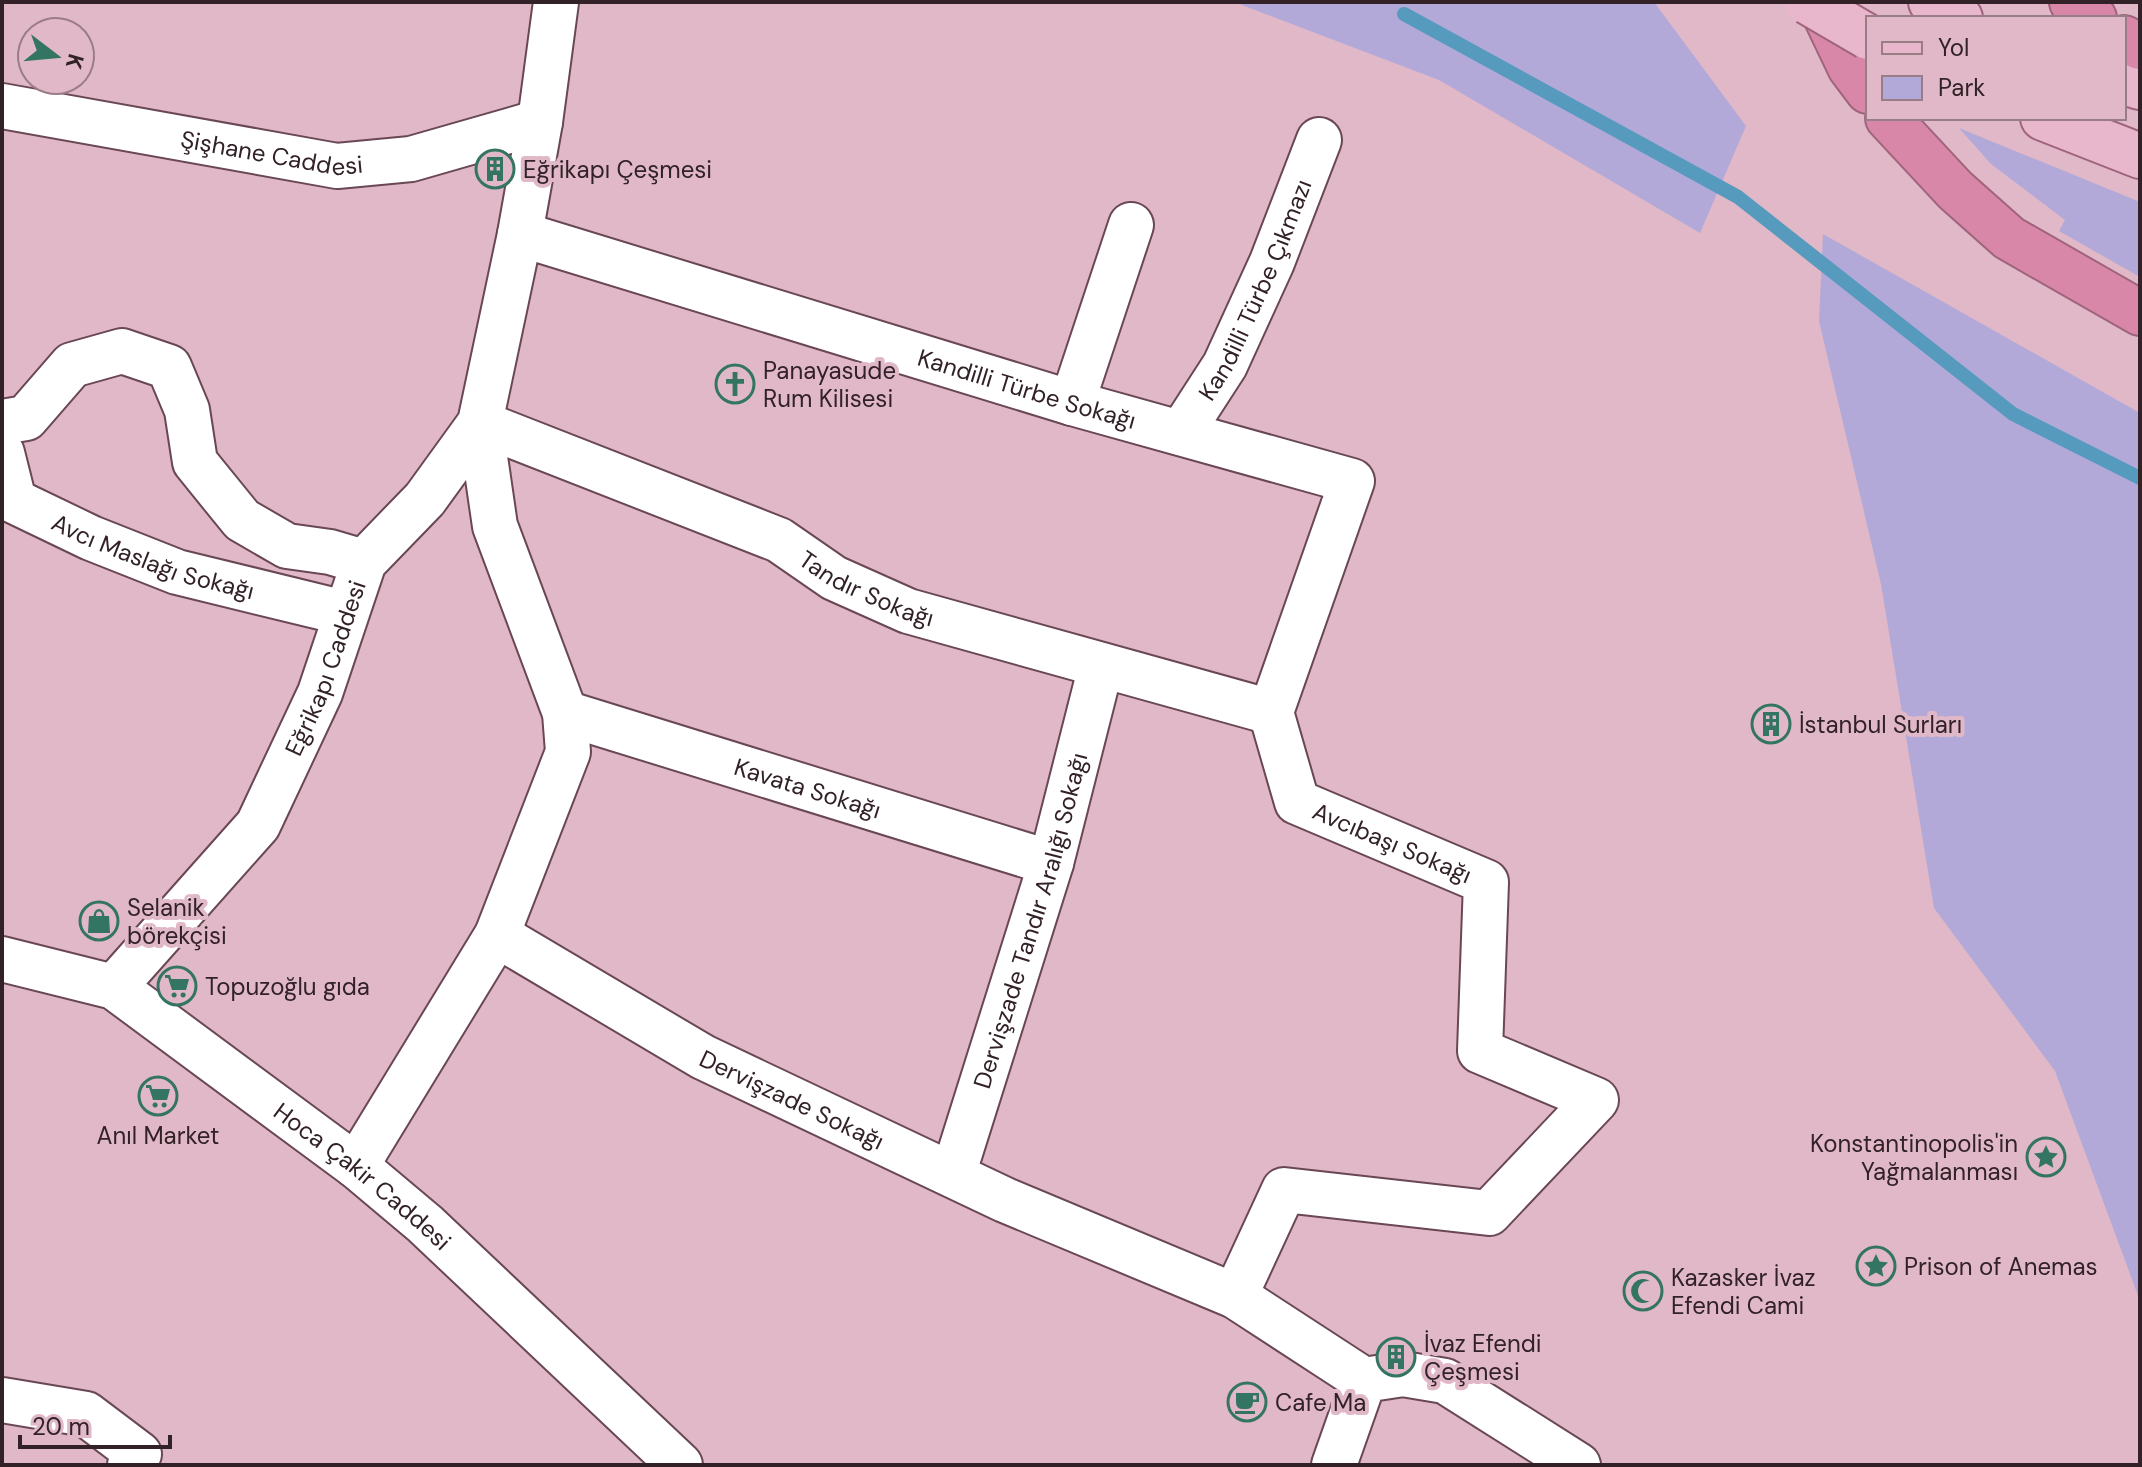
<svg xmlns="http://www.w3.org/2000/svg" width="2142" height="1467" viewBox="0 0 2142 1467" font-family="'DM Sans',sans-serif">
	<style>
		.green { fill: #b2a9d8 }
		.lines { fill: none; stroke-linecap: round; stroke-linejoin: round }
		.stream { stroke: #569abe; stroke-width: 14 }
		.street-casing { stroke: #694755; stroke-width: 48 }
		.secondary-casing { stroke: #694755; stroke-width: 48 }
		.primary-casing { stroke: #9f647c; stroke-width: 48 }
		.highway-casing { stroke: #9f647c; stroke-width: 48 }
		.street { stroke: #fff; stroke-width: 44 }
		.secondary { stroke: #fff; stroke-width: 44 }
		.primary { stroke: #e8b7cb; stroke-width: 44 }
		.highway { stroke: #d987a9; stroke-width: 44 }
		.primary-bridge-casing { stroke: #9f647c; stroke-width: 48; stroke-linecap: butt }
		.primary-bridge { stroke: #e8b7cb; stroke-width: 44 }
		.labels { text-anchor: middle; dominant-baseline: central; stroke-width: 8; stroke-linejoin: round; paint-order: stroke }
		.street-label { font-size: 24px; fill: #322228; stroke: #e0b8c7 }
		.poi-label { font-size: 24px; fill: #322228; stroke: #e0b8c7; text-anchor: start }
	</style>
	<rect width="100%" height="100%" fill="#e0b8c7"/>
	<g class="green">
		<path d="M1234,2h420l92,124 -46,107 -261,-153z"/>
		<path d="M1959,128l181,74v75l-81,-46 6,-11 -74,-56z"/>
		<path d="M1823,234l317,179v888l-85,-230 -121,-163 -53,-324 -62,-263z"/>
	</g>
	<g class="lines">
		<path class="stream" d="M1404,14l334,183 275,217 127,64"/>
		<defs>
			<g id="street">
				<path id="s1" d="M2,106l335,60 74,-7 129,-37"/>
				<path id="s2" d="M520,234l552,169 280,78 -81,231 26,90 189,80 -6,169 116,49 -107,113 -205,-23 -49,106"/>
				<path d="M1072,403l59,-178"/>
				<path d="M2,422l24,-4 46,-53 50,-14 47,16 18,43 8,52 47,58 45,26 43,6 34,10"/>
				<path id="s3" d="M1181,433l44,-68 47,-103 47,-122"/>
				<path id="s4" d="M2,453l12,48 77,37 86,34 168,41"/>
				<path id="s5" d="M565,713l486,150"/>
				<path id="s6" d="M497,935l206,122 302,143 230,96 129,84"/>
				<path id="s7" d="M356,1166l141,-231 71,-183 -3,-39 -70,-187 -15,-103 299,117 55,38 74,33 363,101"/>
				<path id="s8" d="M953,1175l98,-312 50,-197"/>
				<path d="M2,1400l84,14 53,40 -9,11"/>
			</g>
			<g id="secondary">
				<path id="s9" d="M2,959l112,28 242,179 69,58 255,241"/>
				<path id="s10" d="M114,987l144,-162 62,-132 44,-131 61,-63 55,-76 40,-189 20,-112 16,-120"/>
				<path d="M1334,1465l30,-85 39,-6 42,7 133,84"/>
			</g>
			<g id="primary">
				<path d="M1931,2l29,16"/>
				<path d="M2124,82l16,5"/>
				<path d="M2043,118l97,38"/>
			</g>
			<g id="highway">
				<path d="M1819,2l31,65 18,24"/>
				<path d="M2072,2l22,16"/>
				<path d="M2124,38l16,9"/>
				<path d="M1888,118l67,72 54,48 131,75"/>
			</g>
		</defs>
		<use href="#street" class="street-casing"/>
		<use href="#secondary" class="secondary-casing"/>
		<use href="#primary" class="primary-casing"/>
		<use href="#highway" class="highway-casing"/>
		<use href="#street" class="street"/>
		<use href="#secondary" class="secondary"/>
		<use href="#primary" class="primary"/>
		<use href="#highway" class="highway"/>
		<defs>
			<path id="primary-bridge" d="M1808,2l60,35"/>
		</defs>
		<use href="#primary-bridge" class="primary-bridge-casing"/>
		<use href="#primary-bridge" class="primary-bridge"/>
	</g>
	<defs>
		<symbol id="building-ring" viewBox="-11 -11 22 22"><circle r="9.5" fill="#e0b8c7" stroke="#347463" stroke-width="1.5"/><path d="M-4-6H4V6H1V3H-1V6H-4ZM-2.5-4.3h1.7v1.8h-1.7ZM.8-4.3h1.7v1.8H.8ZM-2.5-1h1.7V.8h-1.7ZM.8-1h1.7V.8H.8Z" fill="#347463"/></symbol>
		<symbol id="church-ring" viewBox="-11 -11 22 22"><circle r="9.5" fill="#e0b8c7" stroke="#347463" stroke-width="1.5"/><path d="M-1.2-6h2.4v3.5h3.3v2.4h-3.3V6h-2.4V-.1h-3.3v-2.4h3.3Z" fill="#347463"/></symbol>
		<symbol id="shop-ring" viewBox="-11 -11 22 22"><circle r="9.5" fill="#e0b8c7" stroke="#347463" stroke-width="1.5"/><path d="M-5-2.5h2.3a2.7 3.5 0 0 1 5.4 0H5L5.5 6h-11ZM-1.5-2.5h3a1.5 2.3 0 0 0-3 0Z" fill="#347463"/></symbol>
		<symbol id="supermarket-ring" viewBox="-11 -11 22 22"><circle r="9.5" fill="#e0b8c7" stroke="#347463" stroke-width="1.5"/><path d="M-6-5.5h2.5l.6 2H6L4.5 2H-2.5L-4.4-4H-6ZM-1.5 3.2a1.3 1.3 0 1 0 .1 0ZM3 3.2a1.3 1.3 0 1 0 .1 0Z" fill="#347463"/></symbol>
		<symbol id="sight-ring" viewBox="-11 -11 22 22"><circle r="9.5" fill="#e0b8c7" stroke="#347463" stroke-width="1.5"/><path d="M0-6L1.8-2.2L6-1.7L2.9 1.2L3.7 5.4L0 3.3L-3.7 5.4L-2.9 1.2L-6-1.7L-1.8-2.2Z" fill="#347463"/></symbol>
		<symbol id="mosque-ring" viewBox="-11 -11 22 22"><circle r="9.5" fill="#e0b8c7" stroke="#347463" stroke-width="1.5"/><path d="M3.5-4.9A6 6 0 1 0 3.5 4.9A5 5 0 1 1 3.5-4.9Z" fill="#347463"/></symbol>
		<symbol id="cafe-ring" viewBox="-11 -11 22 22"><circle r="9.5" fill="#e0b8c7" stroke="#347463" stroke-width="1.5"/><path d="M-5.5-4.5H6V0H3Q3 3.5 0 3.5H-2.5Q-5.5 3.5-5.5 0ZM3-3.2v2h1.7v-2ZM-6 4.5H4V6H-6Z" fill="#347463"/></symbol>
	</defs>
	<g fill-rule="evenodd">
		<use href="#building-ring" x="473" y="147" width="44" height="44"/>
		<use href="#church-ring" x="713" y="362" width="44" height="44"/>
		<use href="#building-ring" x="1749" y="702" width="44" height="44"/>
		<use href="#shop-ring" x="77" y="899" width="44" height="44"/>
		<use href="#supermarket-ring" x="155" y="964" width="44" height="44"/>
		<use href="#supermarket-ring" x="136" y="1074" width="44" height="44"/>
		<use href="#sight-ring" x="2024" y="1135" width="44" height="44"/>
		<use href="#sight-ring" x="1854" y="1244" width="44" height="44"/>
		<use href="#mosque-ring" x="1621" y="1269" width="44" height="44"/>
		<use href="#building-ring" x="1374" y="1335" width="44" height="44"/>
		<use href="#cafe-ring" x="1225" y="1380" width="44" height="44"/>
	</g>
	<g class="labels">
		<g class="street-label">
			<text stroke="none"><textPath href="#s1" startOffset="274">Şişhane Caddesi</textPath></text>
			<text stroke="none"><textPath href="#s3" startOffset="162">Kandilli Türbe Çıkmazı</textPath></text>
			<text stroke="none"><textPath href="#s2" startOffset="530">Kandilli Türbe Sokağı</textPath></text>
			<text stroke="none"><textPath href="#s4" startOffset="200">Avcı Maslağı Sokağı</textPath></text>
			<text stroke="none"><textPath href="#s7" startOffset="1232">Tandır Sokağı</textPath></text>
			<text stroke="none"><textPath href="#s10" startOffset="388">Eğrikapı Caddesi</textPath></text>
			<text stroke="none"><textPath href="#s5" startOffset="254">Kavata Sokağı</textPath></text>
			<text stroke="none"><textPath href="#s2" startOffset="1310">Avcıbaşı Sokağı</textPath></text>
			<text stroke="none"><textPath href="#s8" startOffset="266">Dervişzade Tandır Aralığı Sokağı</textPath></text>
			<text stroke="none"><textPath href="#s6" startOffset="338">Dervişzade Sokağı</textPath></text>
			<text stroke="none"><textPath href="#s9" startOffset="428">Hoca Çakir Caddesi</textPath></text>
		</g>
		<g class="poi-label">
			<text x="523" y="169">Eğrikapı Çeşmesi</text>
			<text x="763" y="370">Panayasude<tspan x="763" dy="28">Rum Kilisesi</tspan></text>
			<text x="1799" y="724">İstanbul Surları</text>
			<text x="127" y="907">Selanik<tspan x="127" dy="28">börekçisi</tspan></text>
			<text x="205" y="986">Topuzoğlu gıda</text>
			<text x="158" y="1135" text-anchor="middle">Anıl Market</text>
			<text x="2018" y="1143" text-anchor="end">Konstantinopolis'in<tspan x="2018" dy="28">Yağmalanması</tspan></text>
			<text x="1904" y="1266">Prison of Anemas</text>
			<text x="1671" y="1277">Kazasker İvaz<tspan x="1671" dy="28">Efendi Cami</tspan></text>
			<text x="1424" y="1343">İvaz Efendi<tspan x="1424" dy="28">Çeşmesi</tspan></text>
			<text x="1275" y="1402">Cafe Ma</text>
		</g>
	</g>
	<rect width="2142" height="1467" fill="none" stroke="#322228" stroke-width="8"/>
	<rect x="1866" y="16" width="260" height="104" fill="#e0b8c7" stroke="#9a7c87" stroke-width="2"/>
	<rect x="1882" y="42" width="40" height="12" fill="#e8b7cb" stroke="#9a7c87" stroke-width="2"/>
	<text x="1938" y="56" font-size="24" fill="#322228">Yol</text>
	<rect x="1882" y="76" width="40" height="24" fill="#b2a9d8" stroke="#9a7c87" stroke-width="2"/>
	<text x="1938" y="96" font-size="24" fill="#322228">Park</text>
	<g transform="translate(56 56) rotate(106)"><circle r="38" fill="#e0b8c7" stroke="#9a7c87" stroke-width="2"/>
	<path d="M0-6L14 30L0 20L-14 30Z" fill="#347463"/>
	<text y="-12" font-size="22" font-weight="bold" text-anchor="middle" fill="#322228">K</text>
	</g>
	<path d="M20 1435v12h150v-12" fill="none" stroke="#322228" stroke-width="4"/>
	<text x="32" y="1435" font-size="24" fill="#322228" stroke="#e0b8c7" stroke-width="6" paint-order="stroke">20 m</text>
</svg>
